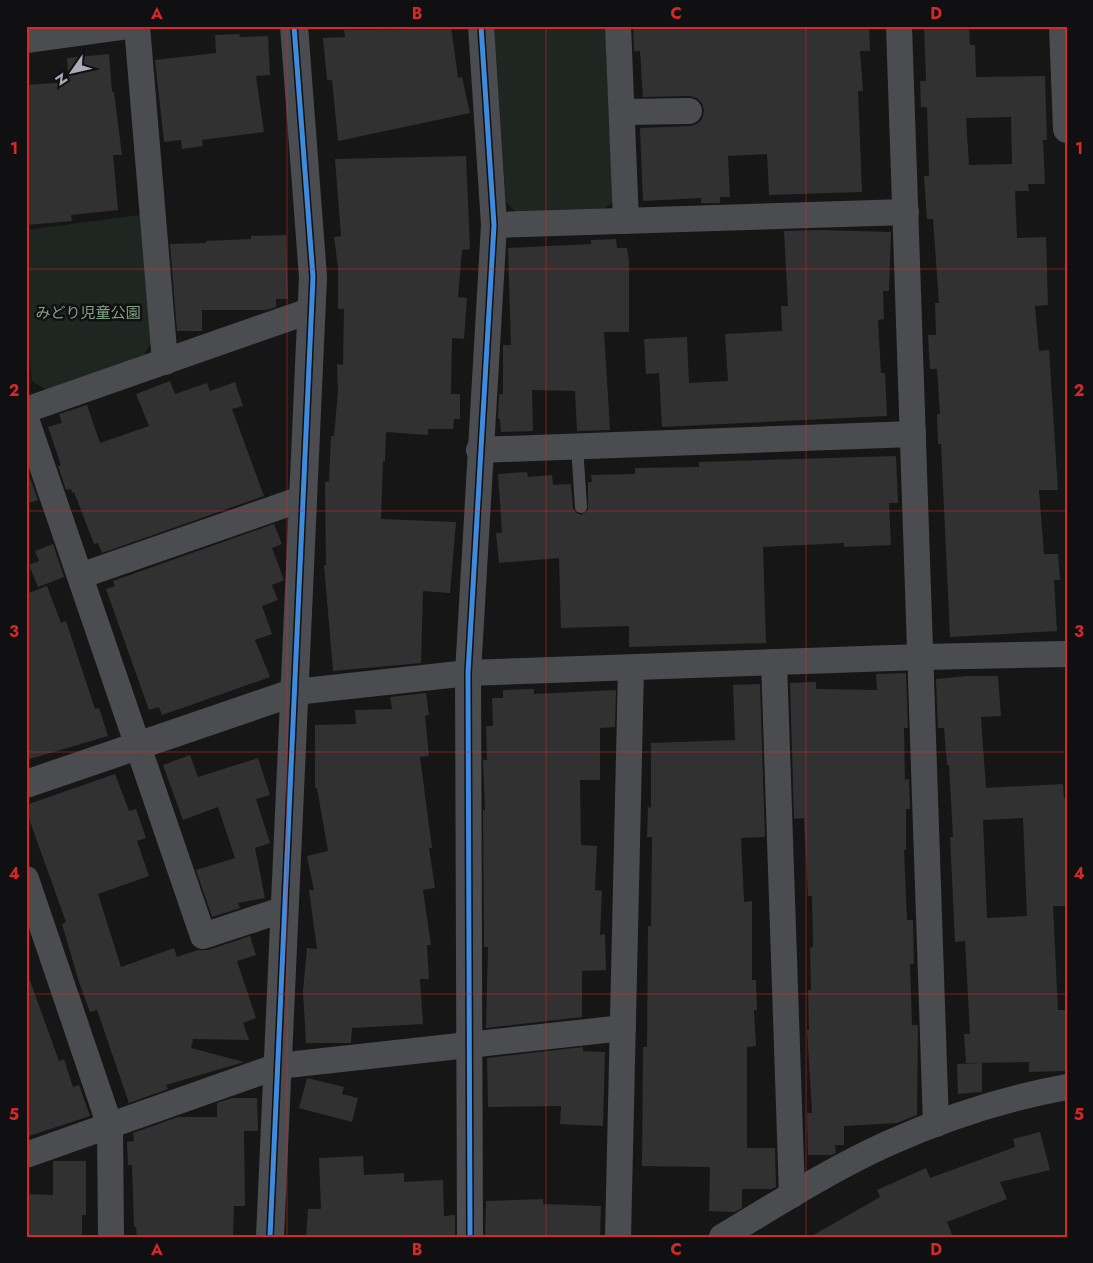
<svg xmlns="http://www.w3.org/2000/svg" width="1093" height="1263" viewBox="0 0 1093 1263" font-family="Jost,'Noto Sans JP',sans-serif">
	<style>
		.green { fill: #1f2520 }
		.building { fill: #313132; fill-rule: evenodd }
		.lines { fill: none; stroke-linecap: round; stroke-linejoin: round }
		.service { stroke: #4b4c4f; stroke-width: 12 }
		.minor { stroke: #4b4c4f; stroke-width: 26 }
		.tertiary { stroke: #4b4c4f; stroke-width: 28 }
		.cycleway-casing { stroke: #101012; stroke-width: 8 }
		.cycleway { stroke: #408adc; stroke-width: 5 }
		.grid { fill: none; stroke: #d62828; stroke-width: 1; stroke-opacity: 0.55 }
		.labels { text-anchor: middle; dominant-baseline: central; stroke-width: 5; stroke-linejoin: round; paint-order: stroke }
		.park-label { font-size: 15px; fill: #80a183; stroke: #101012 }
		.neatline { fill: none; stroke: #d62828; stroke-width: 2 }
		.grid-label { font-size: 16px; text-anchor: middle; font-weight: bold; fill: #d62828 }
	</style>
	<rect width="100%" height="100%" fill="#161616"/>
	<g class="green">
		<path d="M496,26h109l8,176 -10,8 -87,2 -10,-10 -12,-173z"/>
		<path d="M140,215l12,126 -11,18 -92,33 -17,-11 -6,-59v-92z"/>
	</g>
	<g class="building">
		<path d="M428,26h23l7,52 4,-1 8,36 -132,28 -6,-61h-5l-4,-42 22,-1 -1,-7 85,-1z"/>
		<path d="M633,26h236l1,25h-10l3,40h-5l4,101 -93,3 -2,-41 -39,2 2,41h-10v6h-19v-5l-58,3 -3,-73 50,-2 7,-2 5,-5 2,-9 -2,-7 -5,-5 -8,-2 -46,1 -3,-46h-6z"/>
		<path d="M924,26h45l1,19h5l1,32 69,-1 2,64h-4l2,44h-17l1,7h-14l2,47 29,-1 2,68 -13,1 4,45 10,-1 9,140h-19l5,64h14l2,26h-6l3,51 -107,6 -9,-193h-3l-1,-30h3l-3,-45h-7l-2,-34h8l-1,-32h4l-6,-84h-6l-3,-43h5l-2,-69h-6l-1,-26h6zM1011,117l1,47 -43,1 -3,-47z"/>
		<path d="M239,34l1,3 28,-1 2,39 -14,1 8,56 -62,8 1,6 -21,3 -1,-9 -17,2 -9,-82 61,-7 -1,-18z"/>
		<path d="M109,54l3,38h2l8,63h-9l5,55 -47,5 1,6 -46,4v-140l43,-3 -2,-24z"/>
		<path d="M466,156l4,93 -8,1 -4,47 9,1 -3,41 -12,-1 -1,56h9v25h-6l-1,10h-25v6l-42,-3 -1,29h-2l-2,58 75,3 -6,71 -27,-2 -2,72 -88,8 -9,-106h2l-1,-83 4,-1 2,-45h3l4,-45 -1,-27 6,1 1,-56h-6v-42l-4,-30 7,-1 -6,-77z"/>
		<path d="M820,230l71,2 -2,59h-6l1,28 -6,1 3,53h4l2,43 -225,11 -3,-54 -13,1 -2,-35 43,-2 2,46 39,-2 -3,-47 57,-3 -1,-25h7l-4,-75z"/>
		<path d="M286,235l2,64h-12v8l-10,3h-64v21h-25l-7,-87 36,-1v-2l45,-2v-3z"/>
		<path d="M616,239l1,9h10l2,13v71h-25l6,98 -33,1 -2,-40 -43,-1 1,41 -32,1 -1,-13h-2l1,-25h4v-49h8l-3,-97 83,-4v-4z"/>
		<path d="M170,381l5,13 32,-11 3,8 25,-9 8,24 -11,3 32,87 -162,57 -4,-10 -4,1 -20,-52 -2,1 -1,-4 -5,1 -8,-24 3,-1 -13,-38 14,-4 -3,-9 28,-9 13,38 49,-17 -13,-32z"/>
		<path d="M896,456l2,47h-9l2,42 -47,2v-4l-81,4 3,96 -137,4v-21l-68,2 -2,-70 -60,5 -3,-30h6l-4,-59 29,-2 1,5 24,-2 1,10 18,-1 2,24 2,4 6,3 7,-5v-28h4l-1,-7 44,-1v-6l64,-1v-5z"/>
		<path d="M29,475l9,25 -12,4v-27z"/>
		<path d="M274,524l8,20 -10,4 12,32 -12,5 6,15 -16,6 10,28 -17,6 15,37 -108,38 -3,-8 -10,3 -43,-121 9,-3 -2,-5z"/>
		<path d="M53,544l11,33 -26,10 -9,-22 10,-4 -4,-10z"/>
		<path d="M47,586l14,37 5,-2 29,88 4,-1 9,28 -82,24v-166z"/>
		<path d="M906,673l2,55h-4l1,52 4,-1 1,30h-4v41h-2l3,70h6l1,44h-4l2,61h6l-1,90 -20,8 -53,3v19h-9l1,8 -5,2h-23l-1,-42h5l-5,-83h2l-1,-40h3l-1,-42 3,-1 -1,-51h-4l-4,-78 -10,1 -4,-136 26,-1v7l61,1 -1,-16z"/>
		<path d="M967,676h31l3,40 -20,1 5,71 77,-4 1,14h3v108h-14l5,104h7v61l-36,1v-10l-63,1 -2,-29h6l-5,-93 -10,1 -5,-105h3l-4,-72h-2l-3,-37h-6l-2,-49zM1023,818l4,98 -40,2 -4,-98z"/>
		<path d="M760,684l5,153 -24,1 3,64 8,-1v79h4l1,30h-3l2,36 -9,1v101h28l1,39 -4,2h-30v19l-7,4 -26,-1 1,-44 -68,-1 1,-119h4l1,-121h3l1,-89h-5l1,-30 3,1v-65l84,-3 -2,-55z"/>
		<path d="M534,689v5l82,-4 -1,37 -15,1v52h-20l1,65 16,1 -2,44 7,1 -2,44 5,-1 1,36 -24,1v46l-96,11 2,-81h-4l-1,-137h2l-2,-50h4l-1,-34h7l-1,-28h11v-8z"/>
		<path d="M426,693l3,22 -4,1 4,40 -9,1 12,91h-3l6,40 -12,2 8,55h-4l2,34h-9l3,45 -71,4 -1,15h-45l-3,-52 4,-43 10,1 -8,-59h5l-7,-34 21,-5 -11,-63h-2v-63l41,-1 -1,-14 37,-1 -2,-12z"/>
		<path d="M190,755l8,22 60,-19 12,37 -14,4 14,44 -15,5 10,50 -27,5 2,5 -28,9 -16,-47 39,-12 -17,-51 -35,13 -20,-55z"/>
		<path d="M115,774l14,37 7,-2 10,29 -9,3 12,35 -51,18 23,73 53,-19 3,9 21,-7h10l42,-14 6,19 -19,6 19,57 -13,5 6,17 -56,-1 -2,9 53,14 -78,23 2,4 -39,14 -32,-93 -7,2 -11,-30 -17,-58 4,-2 -40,-112v-5z"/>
		<path d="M26,978h3l30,83 5,-2 9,28 6,-2 11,31 -64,21z"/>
		<path d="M583,1047v4l22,1 -2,74 -43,-2 1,-18 -73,1 -1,-49z"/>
		<path d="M982,1063v29l-24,2 -1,-30z"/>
		<path d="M307,1078l37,9 -2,7 16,4 -6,24 -53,-14z"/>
		<path d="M232,1098h25l1,33h-14l1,75h-11l-1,31h-96l-1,-10h-2l-2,-62h-4l-1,-23 7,-1 -1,-8 45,-16h39v-14z"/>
		<path d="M1040,1132l10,38 -50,12 7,17 -60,23 6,15h-143l70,-40 -3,-7 49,-22 4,10 85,-31 -2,-8z"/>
		<path d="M363,1156l1,19 40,-2v9l39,-2 1,36 11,-1v22h-149l2,-28h13l-2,-51z"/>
		<path d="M53,1161h33v54h-4v22h-56v-43l27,1z"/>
		<path d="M543,1199v5l58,2 -1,31h-115l1,-36z"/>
	</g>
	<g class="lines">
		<path class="service" d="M577,446l4,61"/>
		<g class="minor">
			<path d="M137,26l28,336"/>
			<path d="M618,26l8,195"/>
			<path d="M899,26l37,1098"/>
			<path d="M26,40l102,-14"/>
			<path d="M622,112l67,-1"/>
			<path d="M494,225l412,-13"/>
			<path d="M26,410l286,-100"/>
			<path d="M26,419l177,517 82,-27"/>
			<path d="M479,450l434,-16"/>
			<path d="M80,576l224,-78"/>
			<path d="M774,662l18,533"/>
			<path d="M295,692l173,-19 453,-16 146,-3"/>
			<path d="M26,879l84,247 1,111"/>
			<path d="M26,1155l252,-89 345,-38"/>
			<path d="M470,1237l-2,-564 26,-448 -13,-199"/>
			<path d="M618,1237l13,-569"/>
			<path d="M722,1237c55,-33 109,-68 167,-94 56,-25 117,-45 178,-56"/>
		</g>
		<g class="tertiary">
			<path d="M1063,26l4,103"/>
			<path d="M26,784l269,-92"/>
			<path d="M270,1237l43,-960 -19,-251"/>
		</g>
		<defs>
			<g id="cycleway">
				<path d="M270,1237l43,-960 -19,-251"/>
				<path d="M470,1237l-2,-564 26,-448 -13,-199"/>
			</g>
		</defs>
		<use href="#cycleway" class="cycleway-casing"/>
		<use href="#cycleway" class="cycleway"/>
	</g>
	<path class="grid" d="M287,26v1211M546,26v1211M806,26v1211M26,269h1041M26,511h1041M26,752h1041M26,994h1041"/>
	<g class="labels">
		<g class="park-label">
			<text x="88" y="313">みどり児童公園</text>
		</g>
	</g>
	<rect width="1093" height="1263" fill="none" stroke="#101012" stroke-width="55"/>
	<g transform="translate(72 72) rotate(236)" stroke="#101012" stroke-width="4" paint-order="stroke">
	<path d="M0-4L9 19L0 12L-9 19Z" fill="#a8acb7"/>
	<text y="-8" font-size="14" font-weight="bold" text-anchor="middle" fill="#a8acb7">N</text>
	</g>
	<rect x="28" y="28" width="1038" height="1208" class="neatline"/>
	<g class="grid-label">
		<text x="157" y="19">A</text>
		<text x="417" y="19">B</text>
		<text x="676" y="19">C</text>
		<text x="936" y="19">D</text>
		<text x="14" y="154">1</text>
		<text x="1079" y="154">1</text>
		<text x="14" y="396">2</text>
		<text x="1079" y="396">2</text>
		<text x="14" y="637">3</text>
		<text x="1079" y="637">3</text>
		<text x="14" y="879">4</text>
		<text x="1079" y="879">4</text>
		<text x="14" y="1120">5</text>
		<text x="1079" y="1120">5</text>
		<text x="157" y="1255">A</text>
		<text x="417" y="1255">B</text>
		<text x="676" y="1255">C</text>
		<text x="936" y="1255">D</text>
	</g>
</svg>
